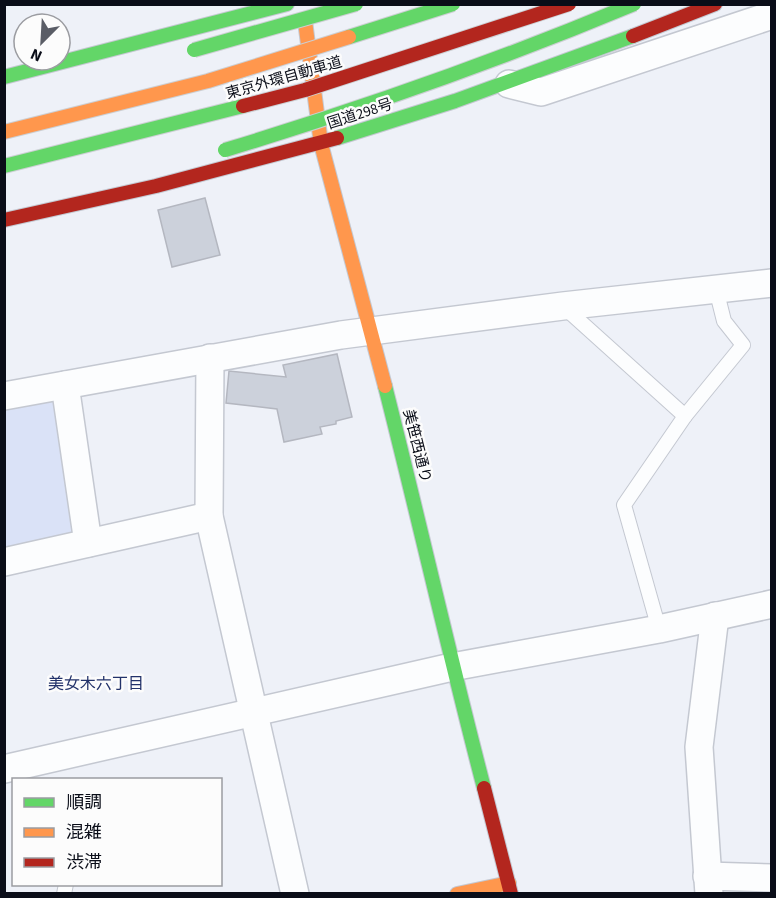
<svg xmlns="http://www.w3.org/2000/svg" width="776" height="898" viewBox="0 0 776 898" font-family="'Source Sans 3','Noto Sans JP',sans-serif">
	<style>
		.green { fill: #dae2f7 }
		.building { fill: #ccd1db; stroke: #b4b7c0; stroke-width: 1.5 }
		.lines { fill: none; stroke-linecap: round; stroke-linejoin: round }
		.lane-casing { stroke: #c4c8d1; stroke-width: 16 }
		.street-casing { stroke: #c4c8d1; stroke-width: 30 }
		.fast-casing { stroke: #c4c8d1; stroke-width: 16 }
		.slow-casing { stroke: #c4c8d1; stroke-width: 16 }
		.jam-casing { stroke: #c4c8d1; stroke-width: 16 }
		.lane { stroke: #fcfdfe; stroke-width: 14 }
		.street { stroke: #fcfdfe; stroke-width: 27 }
		.fast { stroke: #63d668; stroke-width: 14 }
		.slow { stroke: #ff974d; stroke-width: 14 }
		.jam { stroke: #b3261e; stroke-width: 14 }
		.fast-bridge-casing { stroke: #cccfd3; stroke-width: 16; stroke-linecap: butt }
		.slow-bridge-casing { stroke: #cccfd3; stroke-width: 16; stroke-linecap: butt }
		.jam-bridge-casing { stroke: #cccfd3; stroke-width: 16; stroke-linecap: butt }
		.fast-bridge { stroke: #63d668; stroke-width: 14 }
		.slow-bridge { stroke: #ff974d; stroke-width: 14 }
		.jam-bridge { stroke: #b3261e; stroke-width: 14 }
		.labels { text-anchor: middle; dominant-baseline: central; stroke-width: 5; stroke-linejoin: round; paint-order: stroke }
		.street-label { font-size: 15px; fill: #0a0d18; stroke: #fcfcfc }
		.neighbourhood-label { font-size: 16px; fill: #22326a; stroke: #fcfcfc }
	</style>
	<rect width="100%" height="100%" fill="#eef1f8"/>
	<path class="green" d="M54,397l20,140 -69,16v-148z"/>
	<g class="building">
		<path d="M205,198l15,57 -48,12 -14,-57z"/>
		<path d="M337,354l15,63 -16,4v3l-16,3 2,7 -38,8 -7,-33 -51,-6 3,-32 57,6 -3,-12z"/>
	</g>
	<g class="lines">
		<defs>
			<g id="lane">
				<path d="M564,307l121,109 -61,89 35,124"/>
				<path d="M685,416l58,-71 -19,-24 -8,-32"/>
				<path d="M64,894l2,-10"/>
			</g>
			<g id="street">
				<path d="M509,84l32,8 231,-77"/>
				<path d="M210,358l-1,158 86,378"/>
				<path d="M65,385l23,158"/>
				<path d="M4,396l337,-61 222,-29 209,-23"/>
				<path d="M4,562l205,-46"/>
				<path d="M4,769l448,-102 207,-38 113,-25"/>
				<path d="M707,876l65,2"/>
				<path d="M709,894l-10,-147 16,-131"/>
			</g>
			<g id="fast">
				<path d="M4,77l283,-73"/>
				<path d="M337,138l118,-37 178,-65"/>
				<path d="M385,386c34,134 64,268 99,402"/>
			</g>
			<g id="slow">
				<path d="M305,21l16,123 64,242"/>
				<path d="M457,894l52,-11"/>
			</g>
			<g id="jam">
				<path d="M633,36l82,-32"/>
				<path d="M4,220l152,-34 181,-48"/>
				<path d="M484,788l27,106"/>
			</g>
		</defs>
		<use href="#lane" class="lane-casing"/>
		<use href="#street" class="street-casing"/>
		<use href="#fast" class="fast-casing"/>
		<use href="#slow" class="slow-casing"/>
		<use href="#jam" class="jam-casing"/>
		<use href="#lane" class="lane"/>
		<use href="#street" class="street"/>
		<use href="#fast" class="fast"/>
		<use href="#slow" class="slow"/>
		<use href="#jam" class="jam"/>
		<defs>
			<g id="fast-bridge">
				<path d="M349,37l104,-33"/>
				<path d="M194,50l162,-46"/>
				<path d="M225,150c139,-42 275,-90 409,-146"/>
				<path d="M4,166l239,-60"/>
			</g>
			<path id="slow-bridge" d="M4,132l204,-51 141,-44"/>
			<path id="jam-bridge" d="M243,106l62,-16 264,-86"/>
		</defs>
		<use href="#fast-bridge" class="fast-bridge-casing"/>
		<use href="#slow-bridge" class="slow-bridge-casing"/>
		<use href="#jam-bridge" class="jam-bridge-casing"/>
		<use href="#fast-bridge" class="fast-bridge"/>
		<use href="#slow-bridge" class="slow-bridge"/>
		<use href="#jam-bridge" class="jam-bridge"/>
	</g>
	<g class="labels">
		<g class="street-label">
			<text transform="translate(284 78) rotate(-16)">東京外環自動車道</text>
			<text transform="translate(360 114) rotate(-18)">国道298号</text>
			<text transform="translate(417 446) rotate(76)">美笹西通り</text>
		</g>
		<g class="neighbourhood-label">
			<text x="96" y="684">美女木六丁目</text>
		</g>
	</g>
	<rect width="776" height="898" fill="none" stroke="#0a0d18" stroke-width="12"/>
	<rect x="12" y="778" width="210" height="108" fill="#fcfcfc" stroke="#9b9ca1" stroke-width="1.5"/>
	<rect x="24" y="798" width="30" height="9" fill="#63d668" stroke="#9b9ca1" stroke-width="1.5"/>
	<text x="66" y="808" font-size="18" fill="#0a0d18">順調</text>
	<rect x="24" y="828" width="30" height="9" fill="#ff974d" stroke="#9b9ca1" stroke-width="1.5"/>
	<text x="66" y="838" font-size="18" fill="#0a0d18">混雑</text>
	<rect x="24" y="858" width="30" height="9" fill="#b3261e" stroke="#9b9ca1" stroke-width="1.5"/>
	<text x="66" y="868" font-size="18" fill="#0a0d18">渋滞</text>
	<g transform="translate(42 42) rotate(204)"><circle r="28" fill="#fcfcfc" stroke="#9b9ca1" stroke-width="1.5"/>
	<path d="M0-4.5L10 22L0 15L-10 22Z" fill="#5a5d66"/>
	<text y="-9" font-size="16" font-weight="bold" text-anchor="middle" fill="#0a0d18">N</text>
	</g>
</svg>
